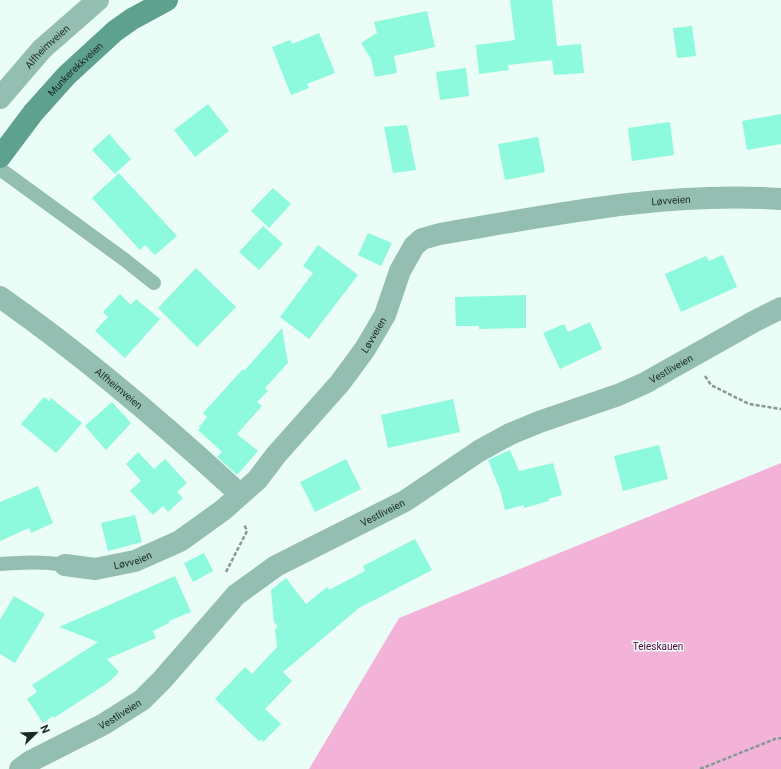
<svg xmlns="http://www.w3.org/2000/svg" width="781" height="769" viewBox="0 0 781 769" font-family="Roboto,sans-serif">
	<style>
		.green { fill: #f3b3d8 }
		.building { fill: #8df9dd }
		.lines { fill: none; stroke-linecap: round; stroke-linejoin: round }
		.path { stroke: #889994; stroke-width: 2.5; stroke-dasharray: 4 2; stroke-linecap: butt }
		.lane { stroke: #94beb1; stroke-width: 14 }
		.street { stroke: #94beb1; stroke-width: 22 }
		.secondary { stroke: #5ea18f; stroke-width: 22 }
		.labels { text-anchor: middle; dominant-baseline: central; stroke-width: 3; stroke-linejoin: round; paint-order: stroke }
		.street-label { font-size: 10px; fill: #192a25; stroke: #ebfdf7 }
		.park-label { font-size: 10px; fill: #5d0044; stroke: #ebfdf7 }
	</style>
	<rect width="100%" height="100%" fill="#ebfdf7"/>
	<path class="green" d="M781,463v306h-472l90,-151z"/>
	<g class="building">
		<path d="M510,0h42l5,46 24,-2 3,29 -30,2 -2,-15 -44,5 1,5 -30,4 -3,-29 39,-5z"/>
		<path d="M427,11l8,36 -41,9 3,17 -22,4 -4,-18 -10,-16 16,-10 -3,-11z"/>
		<path d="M692,26l4,30 -19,2 -4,-30z"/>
		<path d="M319,33l16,40 -28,11 2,4 -18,7 -19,-48 18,-7 2,4z"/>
		<path d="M466,68l3,28 -29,4 -4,-28z"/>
		<path d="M208,104l21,27 -34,26 -21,-27z"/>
		<path d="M781,114v30l-34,6 -5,-29z"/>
		<path d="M670,122l4,33 -42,6 -4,-33z"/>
		<path d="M407,125l9,45 -23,3 -9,-46z"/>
		<path d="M109,134l22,25 -16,15 -23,-24z"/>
		<path d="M538,137l7,35 -40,8 -7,-36z"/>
		<path d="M119,173l58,63 -22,19 -10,-10 -5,5 -48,-52z"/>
		<path d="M273,188l18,16 -22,24 -18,-17z"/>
		<path d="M263,226l20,18 -24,26 -20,-18z"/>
		<path d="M368,233l24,10 -11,23 -23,-11z"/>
		<path d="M318,245l40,30 -49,64 -29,-22 33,-44 -10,-7z"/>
		<path d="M723,255l14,32 -56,25 -16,-38 41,-18 3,5z"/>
		<path d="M196,268l40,39 -39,40 -39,-39z"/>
		<path d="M120,294l11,11 5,-6 24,20 -35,39 -30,-27 13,-14 -5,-5z"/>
		<path d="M526,295v33l-47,1v-3h-23l-1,-29z"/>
		<path d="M590,322l12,27 -42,20 -17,-36 21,-9 4,8z"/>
		<path d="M282,328l6,35 -23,25 3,3 -11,11 5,4 -25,28 21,17 -20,23h-2l-19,-17 5,-5 -24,-22 2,-2 -1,-1 8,-10 -4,-4 40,-44 1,2z"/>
		<path d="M44,397l5,4 2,-3 31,25 -26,30 -35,-29z"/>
		<path d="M453,399l7,33 -72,16 -7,-33z"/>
		<path d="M112,402l19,21 -25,27 -21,-24z"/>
		<path d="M659,445l9,34 -45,12 -9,-35z"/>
		<path d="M510,450l9,21 34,-8 9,32 -14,4 1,2 -25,7v-3l-19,5 -5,-20 -12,-30z"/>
		<path d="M138,452l16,17 11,-10 22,24 -10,9 6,6 -15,14 -5,-6 -10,9 -23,-24 11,-10 -15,-17z"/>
		<path d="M346,459l15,30 -46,23 -15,-30z"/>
		<path d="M38,486l15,37 -22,10 -2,-5 -29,13v-39z"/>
		<path d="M135,515l7,27 -34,9 -7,-28z"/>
		<path d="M415,539l17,31 -73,38 -76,64 9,9 -27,28 16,15 -18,18 -2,-2 -2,1 -44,-42 30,-32 7,7 25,-27 -2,-18 3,-2 -4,-5 -3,-32 15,-12 20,26 21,-17 2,3 36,-19 -2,-5z"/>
		<path d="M204,553l9,18 -20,11 -9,-19z"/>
		<path d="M175,576l16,36 -22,9v2l-16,8 3,7 -49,21 12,13 -10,10 -55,36 -1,-2 -10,7 -16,-24 10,-7 -5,-7 66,-43 -39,-15z"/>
		<path d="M14,596l31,18 -30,49 -15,-9v-34z"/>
	</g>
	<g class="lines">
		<g class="path">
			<path d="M705,376l6,9 38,19 32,5"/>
			<path d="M226,572l21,-41 -3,-7"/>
			<path d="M700,769l75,-30 6,-1"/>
		</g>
		<g class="lane">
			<path d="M0,169l125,91 29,23"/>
			<path d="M0,564c22,-2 43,-3 65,1"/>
		</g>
		<g class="street">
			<path id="s1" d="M0,98l42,-49 56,-49"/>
			<path id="s2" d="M0,297c82,57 158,122 231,189"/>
			<path id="s3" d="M65,565l30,4 40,-8 45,-20 43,-31 34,-30 19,-25 64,-72 25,-34 20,-34 15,-44 14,-25 8,-7 18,-5c112,-19 226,-43 341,-35"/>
			<path id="s4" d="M20,769l11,-8 73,-37 38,-24 20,-20 74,-85 40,-29 129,-65 74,-50 31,-17 29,-12 79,-27 27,-12 110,-62 26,-13"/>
		</g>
		<path class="secondary" id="s5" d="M0,157l33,-44 34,-38 48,-44 17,-12 35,-19"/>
	</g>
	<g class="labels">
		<g class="street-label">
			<text stroke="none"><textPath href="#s1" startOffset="70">Alfheimveien</textPath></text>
			<text stroke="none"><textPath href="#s5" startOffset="116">Munkerekkveien</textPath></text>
			<text stroke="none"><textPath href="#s3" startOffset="766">Løvveien</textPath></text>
			<text stroke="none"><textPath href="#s3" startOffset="405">Løvveien</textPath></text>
			<text stroke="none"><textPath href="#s4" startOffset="774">Vestliveien</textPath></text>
			<text stroke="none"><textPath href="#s2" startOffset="150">Alfheimveien</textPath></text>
			<text stroke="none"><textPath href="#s4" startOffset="450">Vestliveien</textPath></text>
			<text stroke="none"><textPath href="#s3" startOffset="69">Løvveien</textPath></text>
			<text stroke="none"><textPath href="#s4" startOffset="114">Vestliveien</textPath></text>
		</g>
		<g class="park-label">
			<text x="658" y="646">Teieskauen</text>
		</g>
	</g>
	<g transform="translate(36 733) rotate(67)" stroke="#ebfdf7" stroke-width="3" paint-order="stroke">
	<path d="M0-3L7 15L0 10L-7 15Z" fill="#192a25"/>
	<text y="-6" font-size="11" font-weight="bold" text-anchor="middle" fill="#192a25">N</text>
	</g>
</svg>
